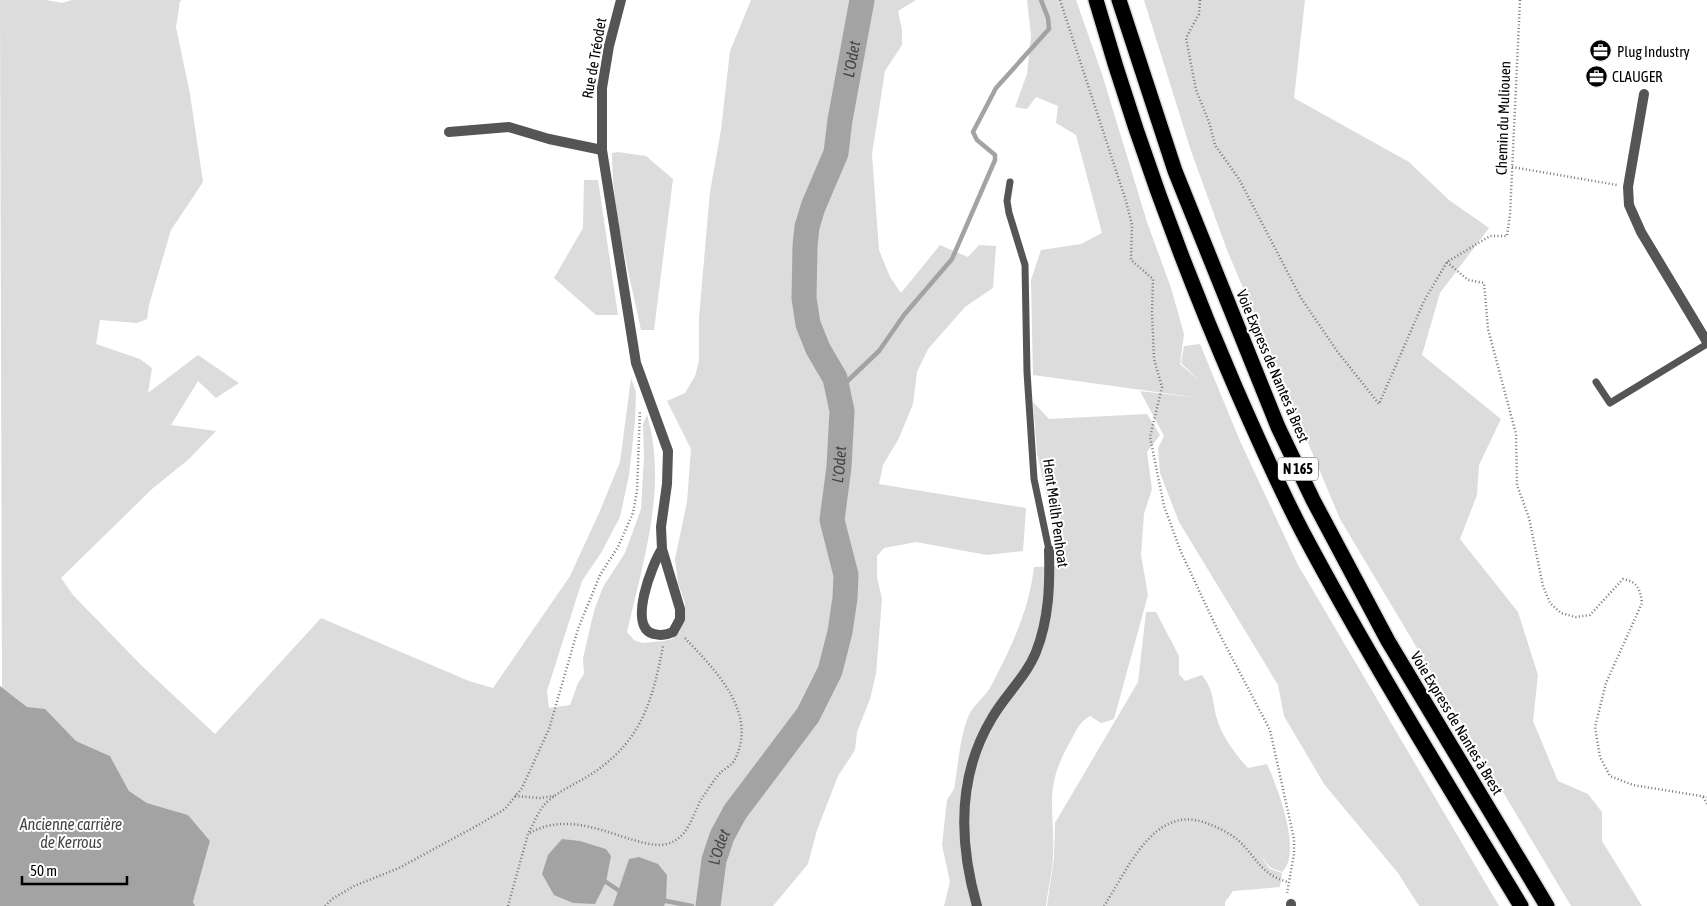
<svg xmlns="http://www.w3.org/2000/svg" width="1707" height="906" viewBox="0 0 1707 906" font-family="'Asap Condensed',sans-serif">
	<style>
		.green { fill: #dcdcdc }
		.water { fill: #a3a3a3 }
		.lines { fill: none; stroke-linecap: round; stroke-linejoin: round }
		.stream { stroke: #a3a3a3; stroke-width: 4.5 }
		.river { stroke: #a3a3a3; stroke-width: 25 }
		.highway-casing { stroke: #dbdbdb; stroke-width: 18 }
		.path { stroke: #777; stroke-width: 2.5; stroke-dasharray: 1 2.5; stroke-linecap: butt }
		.lane { stroke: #555; stroke-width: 7 }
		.street { stroke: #555; stroke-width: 10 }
		.highway { stroke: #000; stroke-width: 15 }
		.labels { text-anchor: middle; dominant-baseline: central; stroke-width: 4; stroke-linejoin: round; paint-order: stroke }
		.shield { fill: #fff; stroke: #4c4c4c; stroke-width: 1 }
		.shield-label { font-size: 14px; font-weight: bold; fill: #000 }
		.poi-label { font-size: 15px; fill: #000; stroke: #fff; text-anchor: start }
		.street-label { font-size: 15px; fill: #000; stroke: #fff }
		.water-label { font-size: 16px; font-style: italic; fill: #444; stroke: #fff }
	</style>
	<rect width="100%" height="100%" fill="#fff"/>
	<g class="green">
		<path d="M0,0h46l16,3 10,-3h111l-3,1 -4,26 14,67 13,88 -32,48 -22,75 -2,14 -10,4 -37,-3 -4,24 44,15 12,9 -4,25 50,-38 41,28 -23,15 -18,-17 -27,44 45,6 -27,28 -37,30 -91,89 12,17 69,71 73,68 106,-116 148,63 24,7 77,-112 29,-63 21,-51 11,-84 5,14 -1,29 -6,54 -9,42 -19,36 -19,28 -35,110 2,17 21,-3 8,-22 6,-9 -1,-16 11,-47 9,-24 22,-34 16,-44 3,-52 -1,-33 4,-9c21,71 -4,147 -20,217l7,8 8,3 22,-2 8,-2 7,-7 4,-10 2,-19 -7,-20 -3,-24 12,-57 4,-53 -24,-48 18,-8 10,-17 4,-15v-44l11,-125 11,-62 9,-79 21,-51h165l-18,11 4,19v15l-17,26 -13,83 7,96 11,27 11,16 39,-48 28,12 11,-12 17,1 -3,42 -28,19 -37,42 -11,23 -4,32 -14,34 -16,27 -4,19 147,24 -3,43 -36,4 -71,-13 -32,6 -7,8v21l5,22 -6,75 -6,25 -13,33 -2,18 -17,26 -21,54 -9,34 -35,42h-109l2,-6 -37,-40 -16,46h-418l-2,-4 17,-61 -22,-26 -41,-12 -18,-12 -19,-35 -34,-15 -31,-31 -18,-3 -25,-19z"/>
		<path d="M1027,0h49l26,74 45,148 24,66 13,46 -4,30 20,17 -19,-18 3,-17 16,-2 40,97 58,124 201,341h-80l-21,-33 -74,-89 -40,-68 -6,-31 -99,-163 -19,-49 -2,-25 6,-12 -24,-45 60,7 -167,-23 -2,-95 10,-30 40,-6 21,-11 -26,-98 -20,-12 2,-17 -22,-9 -9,12 -12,-2 12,-33 4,-39z"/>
		<path d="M1144,0h161l-11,98 115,64 40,38 40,28 -49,65 -18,62 79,64 -22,46 -2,30 -17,44 58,73 20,63 -5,46 25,60 30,13 14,18v29l40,65h-71l-231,-387 -113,-269 -36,-99z"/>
		<path d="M618,152l28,4 27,23 -19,151h-13c-12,-58 -29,-118 -29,-177z"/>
		<path d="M584,180h14l20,135h-22l-42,-37 29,-50z"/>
		<path d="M1033,402l16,17 98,-5 13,21 -13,17 5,37 -8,25 -3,41 7,40 -34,124 -13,4 -11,-7c-11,6 -14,15 -20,26 -27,47 -15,65 -17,115 -1,16 -5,33 -7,49h-102l6,-24 -8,-37 5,-45 7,-11c4,-22 6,-54 15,-74 5,-11 15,-17 21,-27 21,-40 39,-77 44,-121l29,-1 -26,-113z"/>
		<path d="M1146,612h10l23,44v18l6,7 17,-6c14,19 9,26 16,47 5,16 19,34 30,46l19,-4c10,22 36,89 15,108l-11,-4 -10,-11 9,12 12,4 -2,14 -47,4 -8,11v4h-178l7,-48 1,-35 83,-141z"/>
	</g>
	<g class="water">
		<path d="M0,686l27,21 18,2 31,32 34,15 19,35 18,12 41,12 22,26 -17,61 2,4h-195z"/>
		<path d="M562,839l18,2 26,8 5,7 -5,26 -11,22 -22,-1 -19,-8 -12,-21 6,-19z"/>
		<path d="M639,857l19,7 9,11 -1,26 -2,5h-51l16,-47z"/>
	</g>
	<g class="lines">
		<g class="stream">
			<path d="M838,390l41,-39 25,-36 48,-56 43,-99v-5l-18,-15 -4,-8 23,-44 53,-59 -1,-11 -7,-18"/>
			<path d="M606,882l12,8"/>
			<path d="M666,901l26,5"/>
		</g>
		<path class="river" id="s1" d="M708,906l6,-46 8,-24 13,-24 73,-97 22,-44 10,-39 5,-34 1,-23 -14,-55 7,-53 3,-56 -7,-33 -17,-29 -10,-25 -4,-26 1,-52 2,-19 6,-20 23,-54 4,-33 22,-120"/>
		<defs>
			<g id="highway">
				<path d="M1096,0c38,133 85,262 140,389 21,48 42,96 66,142 68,128 144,251 219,375"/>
				<path d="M1119,0l56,171 103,256 35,73 75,141 159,265"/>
			</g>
		</defs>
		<use href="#highway" class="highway-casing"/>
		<g class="path">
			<path d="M1060,0l66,201 6,24 -1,35 22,19 -1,33 2,47 8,28 -12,50 14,69 17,46 38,81 51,97 24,109v15l-7,39"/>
			<path d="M1200,0l-1,14 -13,24 10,52 13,32 6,23 24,34 62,119 36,53 42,53 45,-103 23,-39 43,-26h17l3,-21 10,-215"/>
			<path d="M1512,167l105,18"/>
			<path d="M1447,262l21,18 16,3 4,46 28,105 1,51 12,33 14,68 7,17 11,10 15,4 14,-2 33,-36c15,3 17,10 19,24l-36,80 -11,44 5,30 10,19 23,9 74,12"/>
			<path d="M515,796l25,2 14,-2"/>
			<path d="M1703,797l4,7"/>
			<path d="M529,832c5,-9 9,-20 15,-27 14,-15 35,-22 52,-34 46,-32 57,-72 67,-125"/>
			<path d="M325,906l7,-7 22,-13 45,-18 81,-44 25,-15 17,-21 27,-59 29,-100 22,-54 18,-28 15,-34 4,-22 3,-81"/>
			<path d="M508,906l20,-72c34,-20 67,-6 102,5 11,3 25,8 37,5 22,-6 25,-29 35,-46 6,-8 11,-17 18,-25 4,-4 11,-7 14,-12 26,-48 -20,-92 -50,-124"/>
			<path d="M1104,906c23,-35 50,-103 102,-83 11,4 24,10 33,18 18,17 22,34 49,41"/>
		</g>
		<g class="lane">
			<path d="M1010,182l-3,19 2,12 16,52 2,107 7,107 15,71"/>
			<path d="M1596,382l14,21 97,-59"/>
		</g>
		<g class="street">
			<path d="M621,0l-12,46 -7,42v62l34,213 32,88 -1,33 -6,43 1,22 18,60v10l-7,13c-6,3 -11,4 -19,2 -27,-6 -2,-70 8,-85"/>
			<path d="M1644,94l-16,93 1,18 12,27 66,110"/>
			<path d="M449,132l60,-5 40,12 53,11"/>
			<path d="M1291,904v2"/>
			<path d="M977,906c-18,-63 -20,-130 15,-188 13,-23 34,-41 44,-66 13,-33 14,-67 13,-102"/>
		</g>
		<use href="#highway" class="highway"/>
	</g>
	<defs>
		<symbol id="office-disc" viewBox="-11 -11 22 22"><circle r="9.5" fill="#000" stroke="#fff"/><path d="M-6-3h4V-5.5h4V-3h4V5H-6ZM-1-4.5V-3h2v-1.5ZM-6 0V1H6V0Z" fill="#fff"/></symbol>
	</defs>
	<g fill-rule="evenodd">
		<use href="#office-disc" x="1588" y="38" width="25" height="25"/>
		<use href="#office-disc" x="1584" y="64" width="25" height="25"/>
	</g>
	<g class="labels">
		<rect class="shield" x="1278" y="457.5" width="40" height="23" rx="4"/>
		<g class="shield-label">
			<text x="1298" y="469">N 165</text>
		</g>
		<g class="poi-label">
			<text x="1617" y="51">Plug Industry</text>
			<text x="1612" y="76">CLAUGER</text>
		</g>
		<g class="street-label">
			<text transform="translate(594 58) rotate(-80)">Rue de Tréodet</text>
			<text transform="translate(1503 118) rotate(-88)">Chemin du Muliouen</text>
			<text transform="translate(1273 366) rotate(67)">Voie Express de Nantes à Brest</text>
			<text transform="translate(1056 513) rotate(82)">Hent Meilh Penhoat</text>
			<text transform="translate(1457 723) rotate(59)">Voie Express de Nantes à Brest</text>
		</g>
		<g class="water-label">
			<text stroke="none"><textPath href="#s1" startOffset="900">L'Odet</textPath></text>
			<text stroke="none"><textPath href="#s1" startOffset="480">L'Odet</textPath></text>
			<text x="71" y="824">Ancienne carrière<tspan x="71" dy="18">de Kerrous</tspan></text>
			<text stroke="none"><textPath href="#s1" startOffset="60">L'Odet</textPath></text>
		</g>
	</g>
	<path d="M22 876v8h105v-8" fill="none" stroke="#000000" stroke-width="2.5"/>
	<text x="30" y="876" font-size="15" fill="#000000" stroke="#ffffff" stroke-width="4" paint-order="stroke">50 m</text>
</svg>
